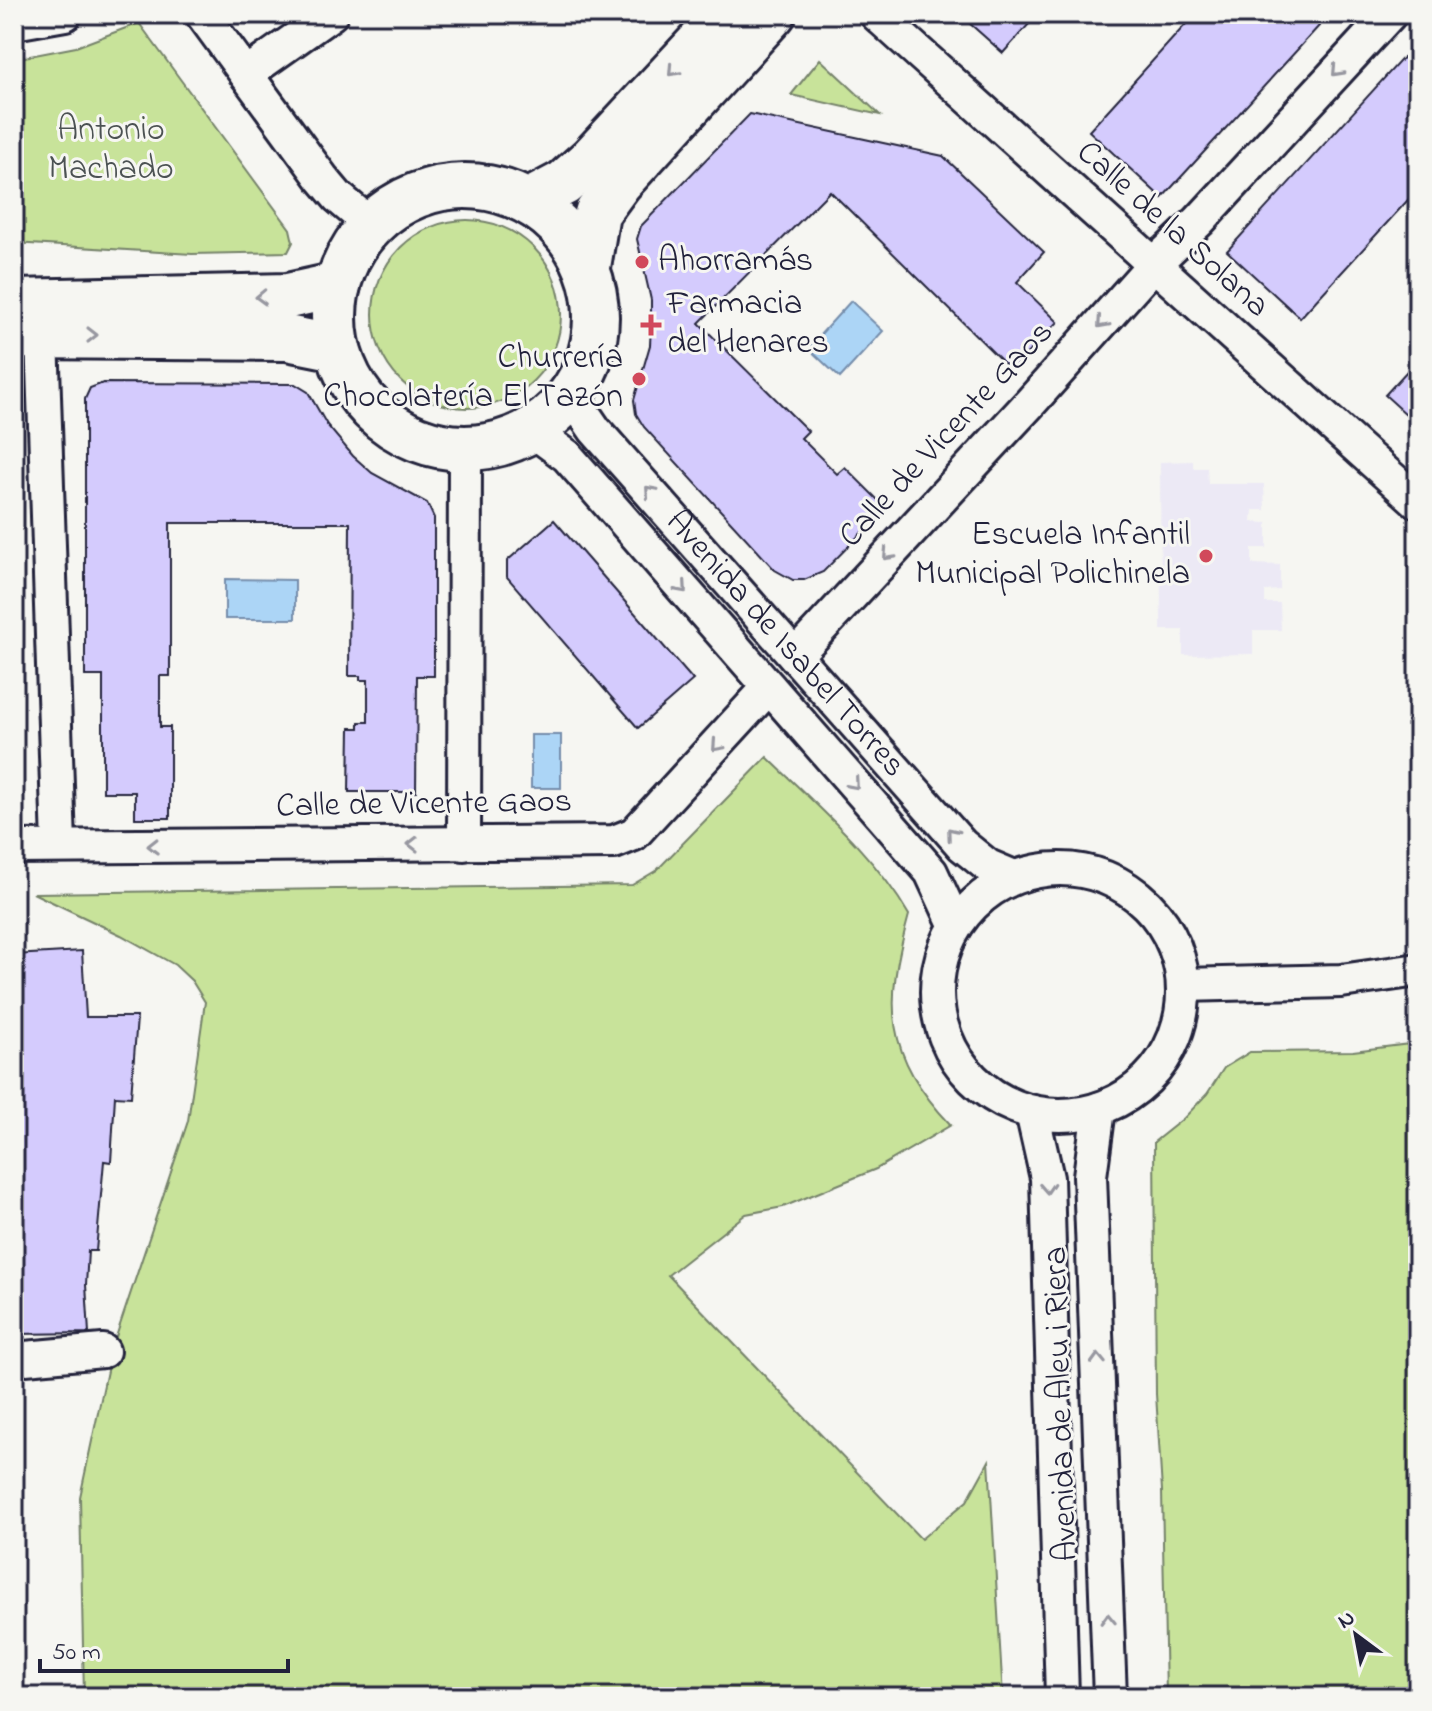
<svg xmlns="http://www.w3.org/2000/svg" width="1432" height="1711" viewBox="0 0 1432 1711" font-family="'Indie Flower',sans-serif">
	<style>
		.built { fill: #ece9f5 }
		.green { fill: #c8e39a; stroke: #75826a; stroke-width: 2 }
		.water { fill: #acd5f6; stroke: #758dab; stroke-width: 2 }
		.building { fill: #d4cbfd; stroke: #22223b; stroke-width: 2 }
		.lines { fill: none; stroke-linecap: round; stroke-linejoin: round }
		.street-casing { stroke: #22223b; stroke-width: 38 }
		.secondary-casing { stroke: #22223b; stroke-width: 50 }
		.street { stroke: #f6f6f2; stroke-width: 32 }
		.secondary { stroke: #f6f6f2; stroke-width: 44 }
		.oneway { stroke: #9797a0 }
		.poi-dot { fill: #d1495b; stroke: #f6f6f2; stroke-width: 3 }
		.labels { text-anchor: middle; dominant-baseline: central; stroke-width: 6; stroke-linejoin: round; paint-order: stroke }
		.park-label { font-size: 34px; fill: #4c5253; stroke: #f6f6f2 }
		.street-label { font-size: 34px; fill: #22223b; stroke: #f6f6f2 }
		.poi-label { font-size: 34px; fill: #22223b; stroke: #f6f6f2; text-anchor: start }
	</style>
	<rect width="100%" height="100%" fill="#f6f6f2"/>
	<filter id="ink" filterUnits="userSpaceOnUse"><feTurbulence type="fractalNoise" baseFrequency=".0125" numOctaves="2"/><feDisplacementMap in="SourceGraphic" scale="16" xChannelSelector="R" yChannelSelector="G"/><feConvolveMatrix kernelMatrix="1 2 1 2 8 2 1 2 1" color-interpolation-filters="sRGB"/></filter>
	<g filter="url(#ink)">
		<path class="built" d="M1193,461v7h14l1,16h56l1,26h-12l-1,12 15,1v25h-15v16l28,1v25l-15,1v12h15l1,27h-28v24l-70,1v-25h-22l-1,-168z"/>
		<g class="green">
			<path d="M139,23l151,206 3,13 -5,10 -96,2 -178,-11v-184l62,-12z"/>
			<path d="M820,59l60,56 -89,-20z"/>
			<circle cx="467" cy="314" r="94"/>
			<path d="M767,757c50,49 107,97 142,158 -25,90 -25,139 42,210l-75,44 -93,38 -37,7 -78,61 253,264 46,-38 22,-40 14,236h-919l-4,-200 31,-145 77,-231 17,-119 -13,-21 -17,-16 -54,-30 -88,-42 599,-8 25,-15z"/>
			<path d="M1418,1043v654h-252l-4,-206 -6,-97 -2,-252 30,-24 23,-24 17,-26 26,-16 103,-1z"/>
		</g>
		<g class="water">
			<path d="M851,301l32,30 -43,47 -32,-30z"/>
			<path d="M225,579l70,1v39h-70z"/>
			<rect x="531" y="735" width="30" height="53"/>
		</g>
		<g class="building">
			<path d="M959,14h79l-35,39z"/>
			<path d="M1195,14h135l-168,184 -73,-67z"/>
			<path d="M1418,41v148l-118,129 -73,-67z"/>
			<path d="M750,114l193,42 101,96 -27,30 41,40 -47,48 -181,-179 -131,132 109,108 -7,7 36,36 8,-7 41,41 -63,64 -19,8h-11l-18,-10 -131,-143 -8,-13 -2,-14 16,-55 1,-20v-25l-14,-61 4,-13z"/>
			<path d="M1418,359v66l-33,-30z"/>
			<path d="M103,383l192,1 13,8 19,33 26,31 19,17 55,30 7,15v158h-17l-1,116h-67l1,-64h9v-6h9v-42h-8v-4h-11l1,-153h-180v153h-10v51h10v91h-35v-26h-32v-116h-18v-277l5,-11z"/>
			<path d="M554,520l139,160 -55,48 -131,-151v-16z"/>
			<path d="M82,951l4,66h51l-6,80 -16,-1 -4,66 -7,-1 -8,90h-8l-2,34 3,48 -75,1 2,-231 -2,-148z"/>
		</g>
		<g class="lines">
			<defs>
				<g id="street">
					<path d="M202,14l120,164 16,19 33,28"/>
					<path d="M876,14l542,488"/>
					<path d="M14,23l51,-9"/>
					<path d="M246,74l85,-60"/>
					<path d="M42,336l17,509"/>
					<path id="s1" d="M574,392l8,19 13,19 367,415 26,21 26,11"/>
					<path d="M533,431l34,25 364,416 25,54"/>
					<path d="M795,656l236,-254 123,-138 45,-43 191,-207"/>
					<path d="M464,844l1,-395"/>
					<path d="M14,847l600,-5 20,-8 135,-147"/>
					<circle cx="1060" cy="992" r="123"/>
					<path d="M1184,985l157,-4 77,-11"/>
					<path d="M1099,1109l-9,67 20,521"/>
					<path d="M1032,1112l15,66 15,519"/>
					<path d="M14,1359l89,-8"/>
				</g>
				<g id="secondary">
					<circle cx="465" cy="317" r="131"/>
					<path d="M530,201l34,-18 27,-24 135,-145"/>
					<path d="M588,267l9,-54 22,-30 154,-169"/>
					<path d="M14,302l274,-6 50,-11"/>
					<path d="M14,336l273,2 50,10"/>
				</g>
			</defs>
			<use href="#street" class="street-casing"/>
			<use href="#secondary" class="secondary-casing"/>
			<use href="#street" class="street"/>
			<use href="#secondary" class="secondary"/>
		</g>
		<defs><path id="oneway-chevron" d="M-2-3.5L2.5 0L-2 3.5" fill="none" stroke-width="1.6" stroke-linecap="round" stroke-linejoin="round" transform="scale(2)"/></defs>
		<g class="oneway">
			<use href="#oneway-chevron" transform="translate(673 71) rotate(133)"/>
			<use href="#oneway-chevron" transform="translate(1337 71) rotate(133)"/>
			<use href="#oneway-chevron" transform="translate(261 297) rotate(178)"/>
			<use href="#oneway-chevron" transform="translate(1102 323) rotate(132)"/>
			<use href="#oneway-chevron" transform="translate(92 335)"/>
			<use href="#oneway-chevron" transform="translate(650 491) rotate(-132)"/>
			<use href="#oneway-chevron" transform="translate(888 555) rotate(133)"/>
			<use href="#oneway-chevron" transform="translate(682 588) rotate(49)"/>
			<use href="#oneway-chevron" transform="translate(717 746) rotate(132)"/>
			<use href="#oneway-chevron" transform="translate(854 784) rotate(49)"/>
			<use href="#oneway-chevron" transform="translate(952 833) rotate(-130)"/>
			<use href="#oneway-chevron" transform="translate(413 844) rotate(-180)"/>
			<use href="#oneway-chevron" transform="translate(153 846) rotate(179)"/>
			<use href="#oneway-chevron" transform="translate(1047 1188) rotate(87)"/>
			<use href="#oneway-chevron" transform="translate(1098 1359) rotate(-92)"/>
			<use href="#oneway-chevron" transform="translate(1108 1619) rotate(-92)"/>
		</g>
	</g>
	<g class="poi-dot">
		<circle cx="642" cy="262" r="8"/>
		<path d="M647 313h8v8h8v8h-8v8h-8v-8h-8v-8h8z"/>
		<circle cx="639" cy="379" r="8"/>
		<circle cx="1206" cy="556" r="8"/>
	</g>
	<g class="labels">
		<g class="park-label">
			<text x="111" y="131">Antonio<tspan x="111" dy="39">Machado</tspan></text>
		</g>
		<g class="street-label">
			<text transform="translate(1172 230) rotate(42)">Calle de la Solana</text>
			<text transform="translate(947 435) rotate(-47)">Calle de Vicente Gaos</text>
			<text stroke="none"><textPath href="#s1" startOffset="330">Avenida de Isabel Torres</textPath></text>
			<text transform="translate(424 805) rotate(-1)">Calle de Vicente Gaos</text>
			<text transform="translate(1062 1404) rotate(-92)">Avenida de Aleu i Riera</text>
		</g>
		<g class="poi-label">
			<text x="658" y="262">Ahorramás</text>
			<text x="667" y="305">Farmacia<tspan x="667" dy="39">del Henares</tspan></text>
			<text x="623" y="359" text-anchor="end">Churrería<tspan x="623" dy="39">Chocolatería El Tazón</tspan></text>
			<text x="1190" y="536" text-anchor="end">Escuela Infantil<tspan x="1190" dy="39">Municipal Polichinela</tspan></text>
		</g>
	</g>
	<rect width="1432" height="1711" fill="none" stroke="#f6f6f2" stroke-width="48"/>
	<rect x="24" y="24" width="1384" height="1663" fill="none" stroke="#22223b" stroke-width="3" filter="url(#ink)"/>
	<g transform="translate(1356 1635) rotate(328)" stroke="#f6f6f2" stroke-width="6" paint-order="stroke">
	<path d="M0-6L14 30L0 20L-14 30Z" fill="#22223b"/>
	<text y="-12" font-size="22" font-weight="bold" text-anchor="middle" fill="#22223b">N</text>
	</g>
	<path d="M40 1659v12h248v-12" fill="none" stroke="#22223b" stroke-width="4"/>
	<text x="52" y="1659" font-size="24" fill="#22223b" stroke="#f6f6f2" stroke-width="6" paint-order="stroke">50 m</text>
</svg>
